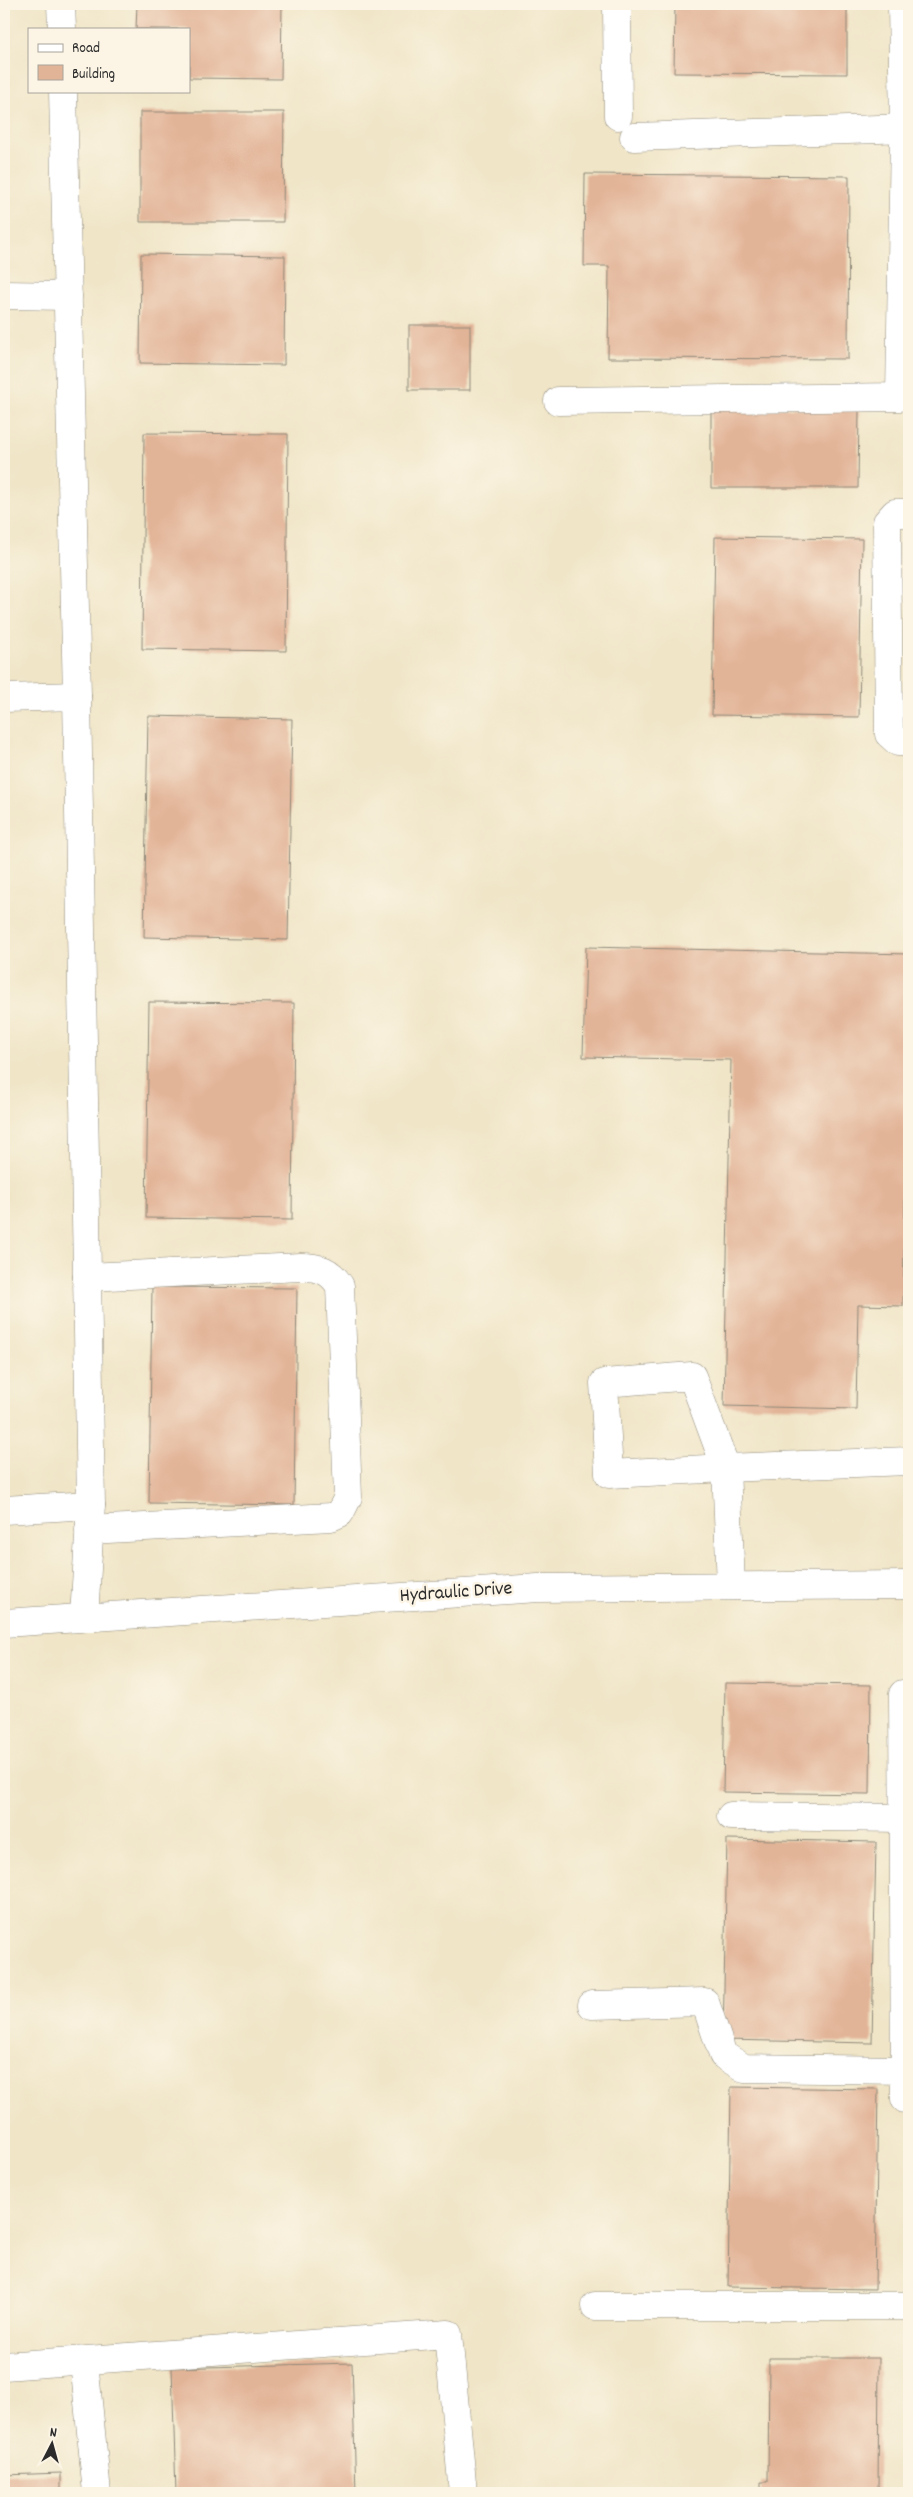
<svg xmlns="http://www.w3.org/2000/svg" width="913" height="2497" viewBox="0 0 913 2497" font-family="Dekko,sans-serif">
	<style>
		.building { fill: #e2b497 }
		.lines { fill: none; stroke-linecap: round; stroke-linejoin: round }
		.minor-casing { stroke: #8e8879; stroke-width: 29 }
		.minor { stroke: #fff; stroke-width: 28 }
		.labels { text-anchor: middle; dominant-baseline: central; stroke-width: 5; stroke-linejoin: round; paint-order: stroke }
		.street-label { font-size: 20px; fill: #2b2b2b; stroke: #fcf5e5 }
	</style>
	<rect width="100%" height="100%" fill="#fcf5e5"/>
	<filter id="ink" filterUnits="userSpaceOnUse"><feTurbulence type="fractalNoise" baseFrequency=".02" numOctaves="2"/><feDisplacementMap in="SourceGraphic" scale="10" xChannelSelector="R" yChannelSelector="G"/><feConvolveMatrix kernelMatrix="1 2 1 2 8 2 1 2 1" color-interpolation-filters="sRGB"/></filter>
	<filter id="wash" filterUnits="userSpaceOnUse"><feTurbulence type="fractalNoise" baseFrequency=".0096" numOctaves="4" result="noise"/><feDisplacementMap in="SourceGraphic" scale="20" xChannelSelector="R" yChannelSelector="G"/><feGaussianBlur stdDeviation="1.12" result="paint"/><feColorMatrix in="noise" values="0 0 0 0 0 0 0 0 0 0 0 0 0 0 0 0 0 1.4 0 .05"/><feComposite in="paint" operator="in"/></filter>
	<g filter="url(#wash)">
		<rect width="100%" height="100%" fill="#f0e5c7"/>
		<g id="blocks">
			<g class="building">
				<path d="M137,4h145l-1,75 -92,-1v-49h-53z"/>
				<path d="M675,4h172v70l-173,-1z"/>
				<path d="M140,112h144l-1,110h-143z"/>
				<path d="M585,174l264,2 -1,183 -240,-1 1,-92h-25z"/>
				<path d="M141,254l144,2 -1,109 -144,-2z"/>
				<rect x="409" y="325" width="61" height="65"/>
				<path d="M711,407l148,2 -1,79h-147z"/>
				<path d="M144,433l144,1 -2,217 -144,-2z"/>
				<path d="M715,537l147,2 -3,178 -147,-2z"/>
				<path d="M148,716l144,3 -4,221 -144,-3z"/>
				<path d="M586,947l323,7 -6,352 -45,-1 -2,104 -132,-3 7,-346 -148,-3z"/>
				<path d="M149,1002l145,1 -2,217 -146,-2z"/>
				<path d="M152,1287l145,1 -3,217 -145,-2z"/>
				<path d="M725,1683l146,2 -1,109 -147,-2z"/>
				<path d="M727,1839l149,3 -4,201 -149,-3z"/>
				<path d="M731,2087l147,2 -3,200 -147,-2z"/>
				<path d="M769,2358h110l-1,135h-117v-11h7z"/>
				<path d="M352,2363l4,130h-180l-4,-125z"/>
				<path d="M61,2473v20h-57v-18z"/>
			</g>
		</g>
	</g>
	<g filter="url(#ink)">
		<use href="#blocks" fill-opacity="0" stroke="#8e8879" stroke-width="1"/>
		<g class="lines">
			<defs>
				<g id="minor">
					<path d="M61,4l1,25"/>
					<path d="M617,4l1,112"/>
					<path d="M63,91l14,605"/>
					<path d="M634,137l275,-9"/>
					<path d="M4,295l64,1"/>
					<path d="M558,401l342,-4 4,-268 -2,-125"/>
					<path d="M909,513h-14l-8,9 2,212 9,8h11"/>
					<path d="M4,698l73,-2 14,809 -7,112"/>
					<path d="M87,1277l214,-10c18,0 29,3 39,19l8,211 -8,16 -9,4 -242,13"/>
					<path d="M4,1510l87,-5"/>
					<path d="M731,1585l-5,-117 -117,6 -5,-91 88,-7 34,92 183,-7"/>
					<path d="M4,1623l534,-35 371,-3"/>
					<path d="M903,1694l2,405"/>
					<path d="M731,1816l173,2"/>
					<path d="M592,2005l113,-3 18,53 21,13 165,2"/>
					<path d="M595,2306h314"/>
					<path d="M84,2361l13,132"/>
					<path d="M4,2366l444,-32 15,159"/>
				</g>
			</defs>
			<use href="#minor" class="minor-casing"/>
			<use href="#minor" class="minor"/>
		</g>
	</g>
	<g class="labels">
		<g class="street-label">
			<text transform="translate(456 1593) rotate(-4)">Hydraulic Drive</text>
		</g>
	</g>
	<rect width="913" height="2497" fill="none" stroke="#fcf5e5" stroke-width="20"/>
	<rect x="28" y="28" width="162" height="65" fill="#fcf5e5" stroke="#a8a49b"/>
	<rect x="38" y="44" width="25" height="8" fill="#ffffff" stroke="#a8a49b"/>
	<text x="72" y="52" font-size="15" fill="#2b2b2b">Road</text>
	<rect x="38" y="65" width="25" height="15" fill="#e2b497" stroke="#a8a49b"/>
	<text x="72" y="78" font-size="15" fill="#2b2b2b">Building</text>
	<g transform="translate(52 2444) rotate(6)" stroke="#fcf5e5" stroke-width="4" paint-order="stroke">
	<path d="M0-4L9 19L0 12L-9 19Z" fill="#2b2b2b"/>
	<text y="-8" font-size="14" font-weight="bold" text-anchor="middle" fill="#2b2b2b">N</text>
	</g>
</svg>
